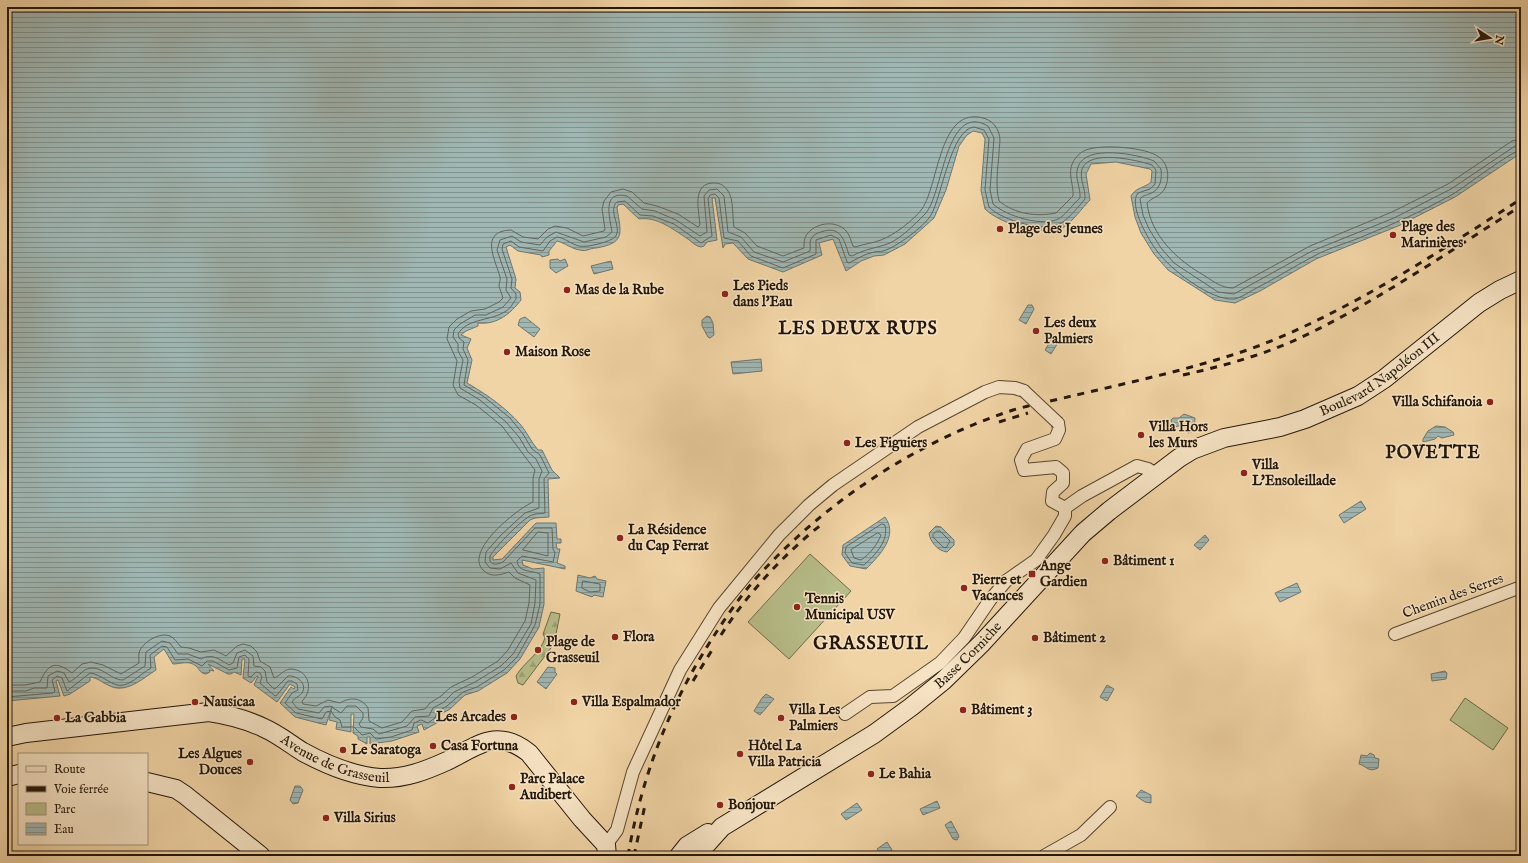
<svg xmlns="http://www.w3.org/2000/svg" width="1528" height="863" viewBox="0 0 1528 863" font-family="'IM FELL English',serif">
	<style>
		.forest { fill: url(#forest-firs); stroke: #6e6a49 }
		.park { fill: #b7bd89; stroke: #6e6a49 }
		.water { fill: url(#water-rules); stroke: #6e766e }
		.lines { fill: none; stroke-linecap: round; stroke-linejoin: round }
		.shore { stroke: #62665e; stroke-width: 1 }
		.street-casing { stroke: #574630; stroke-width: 14 }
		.secondary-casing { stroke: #241709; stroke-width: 20 }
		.street { stroke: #f6e3c4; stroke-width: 12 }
		.secondary { stroke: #f6e3c4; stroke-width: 18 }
		.rail { stroke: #241709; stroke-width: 3; stroke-dasharray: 7 7; stroke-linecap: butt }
		.street-bridge-casing { stroke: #574630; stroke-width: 14; stroke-linecap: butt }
		.street-bridge { stroke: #f6e3c4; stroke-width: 12 }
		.poi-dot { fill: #8f2418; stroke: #f6e3c4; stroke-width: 1.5 }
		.labels { text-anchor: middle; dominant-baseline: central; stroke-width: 3; stroke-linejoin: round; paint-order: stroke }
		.poi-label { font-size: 14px; font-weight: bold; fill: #241709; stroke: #f6e3c4; text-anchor: start }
		.street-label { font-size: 14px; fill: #241709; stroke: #f6e3c4 }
		.district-label { font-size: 18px; font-weight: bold; letter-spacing: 1px; fill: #241709; stroke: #f6e3c4 }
	</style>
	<defs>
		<pattern id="forest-firs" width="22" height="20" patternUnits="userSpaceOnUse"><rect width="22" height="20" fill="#b7bd89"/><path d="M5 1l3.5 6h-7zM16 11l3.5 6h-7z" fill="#9da275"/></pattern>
		<pattern id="water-rules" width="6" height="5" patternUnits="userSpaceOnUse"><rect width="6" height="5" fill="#9fb6b2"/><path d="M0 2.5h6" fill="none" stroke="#81938f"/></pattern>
	</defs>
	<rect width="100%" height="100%" fill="#f1d4a5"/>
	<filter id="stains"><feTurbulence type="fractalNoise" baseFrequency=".005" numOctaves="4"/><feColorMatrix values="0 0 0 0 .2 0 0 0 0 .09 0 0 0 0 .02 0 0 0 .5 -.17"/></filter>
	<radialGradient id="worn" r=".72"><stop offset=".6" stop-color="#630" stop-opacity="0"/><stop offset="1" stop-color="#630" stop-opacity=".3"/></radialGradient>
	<path class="forest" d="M551,612l9,2 -6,30 -31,41 -5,-2 -2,-7c8,-14 24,-22 29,-38l-2,-4z"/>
	<g class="park">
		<path d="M810,554l41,37 -62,68 -41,-37z"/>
		<path d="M1465,698l43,30 -15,22 -43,-30z"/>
	</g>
	<g class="water">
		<path d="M7,7h1514v146l-66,44 -57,29 -82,33 -56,32 -25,12 -20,-3 -47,-30 -14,-16 -13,-21 -6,-16 -4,-21c5,-9 14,-8 20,-14l1,-11 -2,-2 -34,-7 -25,2 -5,10 4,26c-7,7 -18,22 -26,27 -20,10 -64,-3 -79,-18l-4,-19 4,-51 -3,-6 -9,-2 -6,4 -8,11 -13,44 -12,28 -29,26 -21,11 -10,1 -13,5 -15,10 -13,-32 -14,4 3,12 -39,17 -35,-13 -15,-16 -8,1 -2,4 -8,-50h-3l5,42 -10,2 -3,4 -3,1c-6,-1 -9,-5 -13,-8 -14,-9 -31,-23 -49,-20l-16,-15 -5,1 -1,3c4,25 9,35 -21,40 -6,0 -10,4 -16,2 -8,-1 -15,-7 -23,-9l-8,10v4l-7,2 -1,-2 -23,-4 -8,-6 -4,2 10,32 -1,9 5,4 1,8c-11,14 -24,25 -43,23v3l-12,5 -5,4 10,4 -4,9 5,12 -5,23c19,11 38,24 53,41 7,8 11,18 18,26h4l10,20 8,8 -12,1 1,38 -14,1 -5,2 -37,37v3l9,-1 34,-36h20l1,16h4v4h-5l1,6h3l-3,14 8,3v3l-43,-9 1,5 10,4 11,-1v36l-5,23 -19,32 -13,14 -29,18 -13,4 -15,14 -11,6 3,5 -18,10 -2,-6 -5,2 2,6 -27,9 -22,3v-7h-3v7l-9,-5v-3l-5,-3 1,-19h-3v18l-15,-3 1,-7 -8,-2 3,-14 -6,19 -31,-8 -15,-14 11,-16 3,2 1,-2 -5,-3 -13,18 -23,-17 4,-9h-1l-6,7 -8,-5 2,-19h-3l-1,16 -7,-3 -3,2h-3l-20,-10 6,7 -5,-1 1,2 -4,2c-6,-1 -6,-4 -10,-8 -7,-6 -16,-2 -23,-2l-9,-15 -10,8 2,13c-14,9 -31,25 -48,15 -7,-3 -10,-7 -18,-8v4l-20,13 -6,2 -6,-16 -2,1 4,15 -53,5z"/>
		<path d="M558,259l2,2 5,-2 3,7 -12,7 -6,-5v-8z"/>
		<path d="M611,261l2,8 -19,5 -3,-8z"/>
		<path d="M1028,305h4l2,4 -8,15 -7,-4z"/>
		<path d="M707,316l3,1 3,6 1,12 -4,3 -2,-1 -6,-11v-6z"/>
		<path d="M525,317l15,12 -6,8 -16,-12 2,-6z"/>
		<path d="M1053,337l6,4 -8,13 -6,-4z"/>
		<path d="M761,359l1,12 -29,3 -2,-12z"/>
		<path d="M1184,414l11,4 -1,13 -6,2 -3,-8 -12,2 -2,-7 2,-2h6z"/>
		<path d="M1436,426l9,1 8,5 1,3 -12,3 -4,-2 -3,3 -12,3v-3l5,-8z"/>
		<path d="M1361,501l5,8 -22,14 -5,-8z"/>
		<path d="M885,517c14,19 -6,39 -19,52l-16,-3 -8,-11 1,-10z"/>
		<path d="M936,526l5,1 13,13v5l-7,7c-9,-1 -17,-10 -18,-19z"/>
		<path d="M1205,535l4,5 -9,10 -6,-5z"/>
		<path d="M578,575l12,3 5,-2 2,3 9,2 -3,16 -9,-2 -2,2 -16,-6z"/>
		<path d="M1297,583l4,9 -21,10 -5,-9z"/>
		<path d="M548,667l7,1v4l2,2 -11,15 -9,-7z"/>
		<path d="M1445,671l2,2 -1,6 -14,2 -1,-7z"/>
		<path d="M1107,685l7,4 -7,12 -7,-4z"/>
		<path d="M766,694l8,5 -14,16 -6,-4 8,-13z"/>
		<path d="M1370,753l4,2 1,3 4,1 -1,9c-10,5 -11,-2 -19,-4l2,-9 6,1z"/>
		<path d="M295,786h5l3,4 -5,13 -5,1 -3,-4z"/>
		<path d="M1141,790l10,5v8l-6,-1 -9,-6z"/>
		<path d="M937,801l3,7 -17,7 -3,-6z"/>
		<path d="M857,803l5,7 -16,10 -5,-6z"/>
		<path d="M951,821l8,15 -2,4 -4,-1 -8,-14z"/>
		<path d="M887,842l5,8 -10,6 -5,-7z"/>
	</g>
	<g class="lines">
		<g class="shore">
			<path d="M882,524l3,1c4,16 -10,30 -21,40l-12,-2 -7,-10 1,-6z"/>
			<path d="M937,531h3l10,10 -4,7 -3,-1 -10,-10v-2z"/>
			<path d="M538,532l10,1v23l-25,-6z"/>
			<path d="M878,533l3,2c-4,10 -11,19 -20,25l-7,-2 -3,-8z"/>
			<path d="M583,581l17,3v7l-10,1 -8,-4z"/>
			<path d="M7,685h18l15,-3c8,-18 15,-22 32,-9l10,-9 9,-2 12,3 18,9 18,-11c0,-5 -1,-9 1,-13 5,-9 20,-18 30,-14 5,2 7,7 11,11l8,1 12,4 13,-2 12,6 11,-10 6,-2 8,2 6,6 3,9 10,6 4,11c6,-2 9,-8 16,-9 19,0 24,21 12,32l1,3 13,2 12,-6 12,3c10,-6 21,-6 28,5l1,13 13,7 20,-6 10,-11 13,-2 5,-6 11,-7 10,-9 21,-10 26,-16 10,-11 17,-29 4,-18 1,-18 -15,-7 -6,-6c-9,3 -18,6 -26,-2 -19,-19 34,-61 50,-68v-24l2,-8 -33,-44 -26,-21 -18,-10 -5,-10 4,-24 -10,-22 2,-12 8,-8 14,-8 14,-2 14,-7 4,-4c-1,-4 -3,-8 -4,-12 0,-3 2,-6 1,-9 -5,-18 -21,-46 11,-47l12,7 15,2 10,-10 7,-3 12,2 16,8 21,-5 1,-2 -3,-20 2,-8 7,-9 12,-3 9,3 12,11 13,3 21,8 20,13 2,-2c-1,-14 -9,-43 15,-42 5,0 10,3 13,8 6,9 4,25 6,36l11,6 12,13 26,10 21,-8c0,-5 0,-11 4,-15 9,-11 30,-13 39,-1 3,4 4,9 6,14l2,1c9,-3 18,-4 26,-7 13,-5 33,-20 41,-31 17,-25 17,-103 61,-91 8,2 14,8 16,16 2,6 0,13 0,19 -1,15 -4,32 0,48 16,13 37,16 57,12l17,-17c1,-11 -6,-23 0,-34 3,-5 7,-10 13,-12 15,-6 60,-3 73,7 10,7 11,23 5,33 -5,7 -13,8 -17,13 4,33 30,57 58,73 9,6 17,12 28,12l77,-42 82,-34 56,-28 64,-43 9,-2"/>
			<path d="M7,691h19l8,-3h13l1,-12 9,-5 7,2 5,9c7,-3 14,-12 18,-13 14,-5 23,11 36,11l22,-14 1,-14 16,-11 8,2 8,11h10l13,5c11,-6 18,0 28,6l4,-2 4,-10 8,-3 8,6 1,10 7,1 4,4 2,11 7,7 2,-1 12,-12c8,-1 20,7 14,17 -3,4 -7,4 -10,9l6,7 21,4 5,-6 6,-1 11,7 6,-7h9l7,7v5l-4,6 2,3 12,2 6,5 28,-8 8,-9 14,-1 4,-8 11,-6 10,-10 21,-10 26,-16 12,-12 18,-30 4,-21 1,-23 -18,-7 -7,-10 -11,6 -10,-1 -5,-6 1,-10 15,-17 24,-22 14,-5v-29l3,-8 -6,-12 -8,-7 -9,-15 -13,-15 -26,-22 -20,-12 -1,-7 4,-21 -5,-9v-7l-5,-7 1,-7 6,-6 15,-9h11l17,-8 8,-9 -5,-8 1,-11 -10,-29 3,-10 12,-4 9,6 19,3 7,-8 9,-5 28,10 22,-5 6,-5c-2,-14 -11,-42 15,-36l15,13 13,2 21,9 24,16 7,-4 -3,-36 5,-6 8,-1 7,7 4,36 13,5 13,15 29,10 27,-11c1,-4 -1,-8 1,-12 2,-4 6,-6 10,-7 19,-7 23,7 28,23l3,1c9,-5 18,-7 29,-10 16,-3 32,-20 44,-32 18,-18 20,-113 63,-88l6,12 -4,52 3,14c13,12 51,24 67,14 7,-5 13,-14 20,-20 1,-10 -6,-21 -2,-31 7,-23 59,-13 76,-6l7,8c1,10 0,21 -12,25 -4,2 -6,1 -9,5l3,16 6,14 12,19 13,15 44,29 16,2 78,-43 82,-33 57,-29 64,-43 6,-1"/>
			<path d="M7,697l46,-4 2,-2 -3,-11 5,-4 5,2 5,13 23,-18c12,1 23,15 34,12 10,-3 18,-12 27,-17l-1,-13 12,-9 5,1 8,13 13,-1 14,7 5,-5h6l16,9 8,-2 2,-11 6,-2 4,4 -1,17 3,1 5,-5 4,1 2,4 -2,6 15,13 2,-1 11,-14h4l5,3 1,6 -6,3 -7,10 11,10 26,6 4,-7 5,-1 4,6 5,3 2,7h12l8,8 8,-2 6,6 15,-2 21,-7 2,-7 7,-3 7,3 7,-5 2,-6 10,-6 16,-14 14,-5 27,-17 13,-13 18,-32 5,-21v-30c-8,-4 -22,-1 -23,-13l5,-5 31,6 2,-9 -2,-4 -1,-21h-17l-32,34c-5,2 -10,4 -13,-1v-5c5,-9 33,-38 42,-41 4,-2 9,-1 13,-2l-1,-34 5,-6 -9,-18 -8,-6 -9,-15 -13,-16 -27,-22 -19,-11 4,-25 -5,-11 1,-7 -5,-4 -1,-4c9,-16 34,-13 48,-23 4,-2 7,-8 10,-12v-5l-5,-6 1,-9 -10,-30 1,-5 8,-3 8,6 24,4 7,-10 7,-4c8,1 14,7 22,9 7,2 31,-4 36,-9 8,-9 -8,-27 2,-35l8,-1 15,14 13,1 21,8 27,19 11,-7 -4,-37 2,-4 5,-1 4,4 5,40 14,3 13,15 32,12 33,-14v-14l15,-5 8,4 8,23 2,1c7,-4 16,-9 25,-11 3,-1 6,0 9,-1 12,-3 42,-25 48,-36 11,-19 20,-86 43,-88l10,3 5,9 -4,51 4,17c12,13 58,27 74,15 8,-6 15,-15 22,-23 1,-9 -6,-21 -3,-30 7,-20 55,-9 70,-4l4,5 -1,14 -5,5 -12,4c-10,12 11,48 19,58 13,18 54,50 77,48 6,-1 12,-5 17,-8 22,-11 42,-24 63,-35 15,-8 30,-12 45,-18 32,-13 64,-27 94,-44 12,-7 58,-43 68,-44"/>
		</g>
		<defs>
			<g id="street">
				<path d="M1058,423l1,7 -4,9 -28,10 -6,11 3,10 32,-3 7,6v10l-10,9 -1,9 13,7"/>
				<path d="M1065,508l17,-12 55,-30 11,3 8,5"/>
				<path d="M1395,634l126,-47"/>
				<path d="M845,714l25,-17 23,-1 47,-33 24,-25 26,-38 16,-19 30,-21 18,-25 11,-19v-8"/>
				<path d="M606,845l11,-15 16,-58 47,-102 39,-62 60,-73 30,-30 24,-20 85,-58 67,-35 14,-5 16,1 9,3"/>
				<path d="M1044,856l37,-21 29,-28"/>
			</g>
			<g id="secondary">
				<path id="s1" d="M7,737l19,-4 183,-21c20,3 37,7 55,16 14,6 26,16 39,24 22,12 51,24 77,26 24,1 45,-7 67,-17 31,-15 49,-34 82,-8l53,66 24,26 1,11"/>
				<path d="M7,777l12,-3"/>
				<path d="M147,782l29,7 9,6 76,61"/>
				<path d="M679,856l8,-10 21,-13"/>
				<path id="s2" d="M696,856l26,-29 152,-93 37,-27 32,-26 39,-38 101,-110 26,-22 70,-53 13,-8 32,-12 56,-11 25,-8 53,-23 26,-17 95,-76 21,-13 21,-10"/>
			</g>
		</defs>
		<use href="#street" class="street-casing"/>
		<use href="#secondary" class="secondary-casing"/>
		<use href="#street" class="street"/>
		<use href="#secondary" class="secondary"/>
		<g class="rail">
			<path d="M1183,375c36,-8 73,-18 108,-33 78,-35 157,-90 230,-136"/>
			<path d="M999,422l29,-9"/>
			<path d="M721,635c26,-41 63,-81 101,-111"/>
			<path d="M693,681l19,-31"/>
			<path d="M628,856c13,-77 40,-148 82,-214 14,-22 30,-46 48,-66 69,-75 158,-134 255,-166 21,-6 43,-10 63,-15 60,-14 120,-27 177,-47 94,-35 184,-95 268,-149"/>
			<path d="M634,856l11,-51"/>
		</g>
		<defs>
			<path id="street-bridge" d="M1024,391l34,32"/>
		</defs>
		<use href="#street-bridge" class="street-bridge-casing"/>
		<use href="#street-bridge" class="street-bridge"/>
	</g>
	<g class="poi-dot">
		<circle cx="1000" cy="229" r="4"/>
		<circle cx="1393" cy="235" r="4"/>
		<circle cx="567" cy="290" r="4"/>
		<circle cx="725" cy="294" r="4"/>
		<circle cx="1036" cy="331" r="4"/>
		<circle cx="507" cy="352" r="4"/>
		<circle cx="1490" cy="402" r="4"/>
		<circle cx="1141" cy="435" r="4"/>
		<circle cx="847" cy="443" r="4"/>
		<circle cx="1244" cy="473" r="4"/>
		<circle cx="620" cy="538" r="4"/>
		<circle cx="1105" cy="561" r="4"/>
		<rect x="1028" y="570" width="8" height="8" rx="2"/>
		<circle cx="964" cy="588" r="4"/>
		<circle cx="797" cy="607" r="4"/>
		<circle cx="615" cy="637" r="4"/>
		<circle cx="1035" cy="638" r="4"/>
		<circle cx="538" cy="650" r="4"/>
		<circle cx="195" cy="702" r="4"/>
		<circle cx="574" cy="702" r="4"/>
		<circle cx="963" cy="710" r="4"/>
		<circle cx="514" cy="717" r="4"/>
		<circle cx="57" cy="718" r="4"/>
		<circle cx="781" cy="718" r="4"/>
		<circle cx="433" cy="746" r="4"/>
		<circle cx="343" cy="750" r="4"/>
		<circle cx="740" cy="754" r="4"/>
		<circle cx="250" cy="762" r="4"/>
		<circle cx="871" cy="774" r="4"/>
		<circle cx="512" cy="787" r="4"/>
		<circle cx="720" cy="805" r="4"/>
		<circle cx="326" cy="818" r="4"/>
	</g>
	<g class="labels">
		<g class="poi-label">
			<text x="1401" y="227">Plage des<tspan x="1401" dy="16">Marinières</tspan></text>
			<text x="1008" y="229">Plage des Jeunes</text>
			<text x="733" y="286">Les Pieds<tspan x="733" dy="16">dans l'Eau</tspan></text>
			<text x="575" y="290">Mas de la Rube</text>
			<text x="1044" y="323">Les deux<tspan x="1044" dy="16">Palmiers</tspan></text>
			<text x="515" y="352">Maison Rose</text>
			<text x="1482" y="402" text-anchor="end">Villa Schifanoia</text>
			<text x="1149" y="427">Villa Hors<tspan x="1149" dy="16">les Murs</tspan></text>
			<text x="855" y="443">Les Figuiers</text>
			<text x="1252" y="465">Villa<tspan x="1252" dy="16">L'Ensoleillade</tspan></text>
			<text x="628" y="530">La Résidence<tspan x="628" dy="16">du Cap Ferrat</tspan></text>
			<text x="1113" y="561">Bâtiment 1</text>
			<text x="1040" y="566">Ange<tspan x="1040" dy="16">Gardien</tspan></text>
			<text x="972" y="580">Pierre et<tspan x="972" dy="16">Vacances</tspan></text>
			<text x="805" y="599">Tennis<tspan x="805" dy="16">Municipal USV</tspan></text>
			<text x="623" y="637">Flora</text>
			<text x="1043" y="638">Bâtiment 2</text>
			<text x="546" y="642">Plage de<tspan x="546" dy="16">Grasseuil</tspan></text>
			<text x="203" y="702">Nausicaa</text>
			<text x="582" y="702">Villa Espalmador</text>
			<text x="789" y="710">Villa Les<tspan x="789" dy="16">Palmiers</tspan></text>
			<text x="971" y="710">Bâtiment 3</text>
			<text x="506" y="717" text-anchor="end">Les Arcades</text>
			<text x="65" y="718">La Gabbia</text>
			<text x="441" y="746">Casa Fortuna</text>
			<text x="748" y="746">Hôtel La<tspan x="748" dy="16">Villa Patricia</tspan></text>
			<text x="351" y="750">Le Saratoga</text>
			<text x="242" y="754" text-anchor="end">Les Algues<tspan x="242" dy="16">Douces</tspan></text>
			<text x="879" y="774">Le Bahia</text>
			<text x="520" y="779">Parc Palace<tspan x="520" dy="16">Audibert</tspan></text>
			<text x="728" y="805">Bonjour</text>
			<text x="334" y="818">Villa Sirius</text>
		</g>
		<g class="street-label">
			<text stroke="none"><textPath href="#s2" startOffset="850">Boulevard Napoléon III</textPath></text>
			<text transform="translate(1453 596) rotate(-20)">Chemin des Serres</text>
			<text stroke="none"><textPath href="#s2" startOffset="340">Basse Corniche</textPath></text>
			<text stroke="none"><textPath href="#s1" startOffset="340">Avenue de Grasseuil</textPath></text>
		</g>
		<g class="district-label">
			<text x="858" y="329">LES DEUX RUPS</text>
			<text x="1433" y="453">POVETTE</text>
			<text x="871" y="644">GRASSEUIL</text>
		</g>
	</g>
	<rect width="1528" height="863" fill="none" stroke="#f1d4a5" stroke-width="24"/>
	<rect x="8" y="8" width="1512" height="847" fill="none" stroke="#241709" stroke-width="2"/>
	<rect x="12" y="12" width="1504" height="839" fill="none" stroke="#241709"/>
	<rect x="18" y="753" width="130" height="92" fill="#f6e3c4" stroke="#a29179"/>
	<rect x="26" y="766" width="20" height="6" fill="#f6e3c4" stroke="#a29179"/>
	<text x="54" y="773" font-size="12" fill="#241709">Route</text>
	<rect x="26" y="786" width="20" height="6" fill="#241709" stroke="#a29179"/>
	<text x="54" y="793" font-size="12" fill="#241709">Voie ferrée</text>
	<rect x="26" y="803" width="20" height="12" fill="#b7bd89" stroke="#a29179"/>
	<text x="54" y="813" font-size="12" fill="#241709">Parc</text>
	<rect x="26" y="823" width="20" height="12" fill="url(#water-rules)" stroke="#a29179"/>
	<text x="54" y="833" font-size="12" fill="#241709">Eau</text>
	<g transform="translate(1490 38) rotate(102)" stroke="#f6e3c4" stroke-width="3" paint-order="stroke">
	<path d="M0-3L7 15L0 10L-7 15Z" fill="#241709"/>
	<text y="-6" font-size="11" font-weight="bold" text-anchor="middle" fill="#241709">N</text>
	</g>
	<rect width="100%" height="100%" filter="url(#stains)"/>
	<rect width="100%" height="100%" fill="url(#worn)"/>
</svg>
